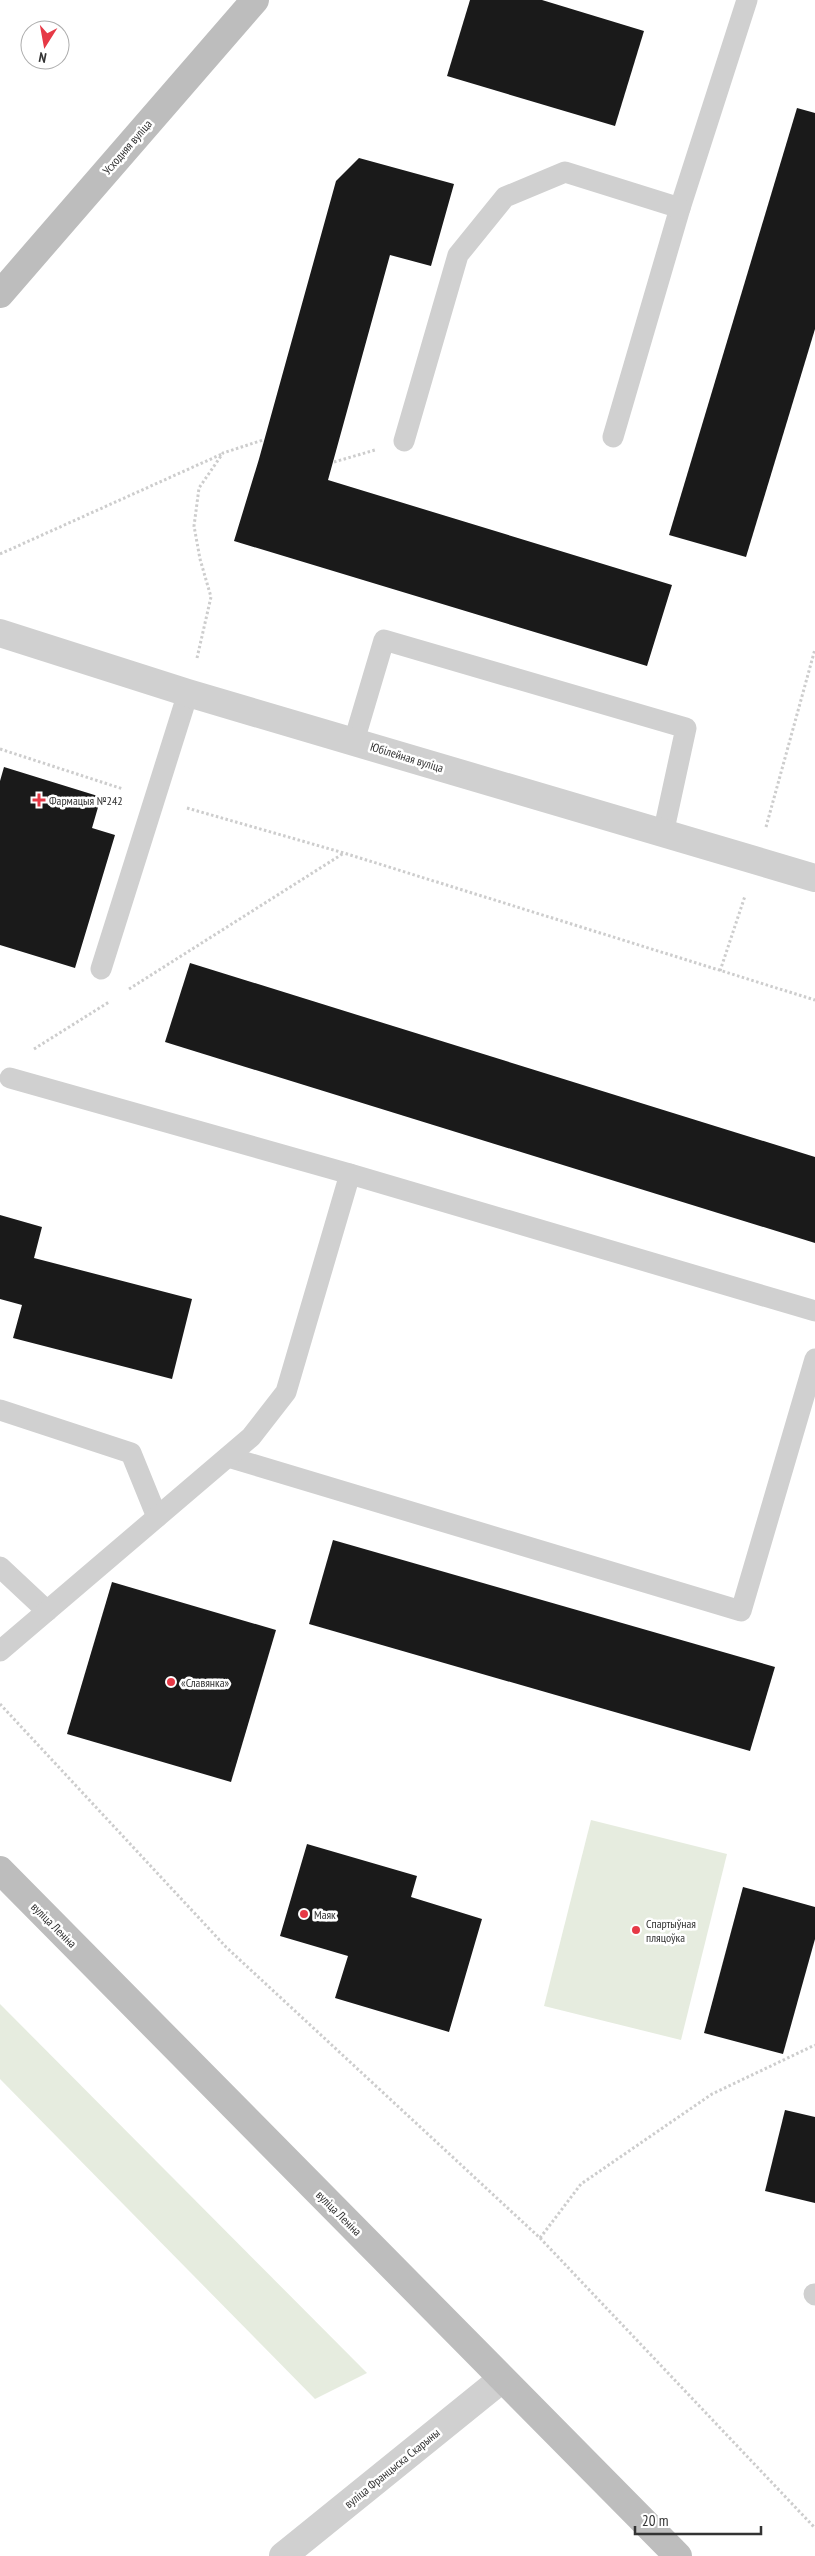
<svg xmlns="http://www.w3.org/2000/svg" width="815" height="2556" viewBox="0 0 815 2556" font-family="'PT Sans Narrow',sans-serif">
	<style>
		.green { fill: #e6ecdf }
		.building { fill: #1a1a1a }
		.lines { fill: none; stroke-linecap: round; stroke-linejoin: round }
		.path { stroke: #cdcdcd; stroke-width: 3; stroke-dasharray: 2.5 2.5; stroke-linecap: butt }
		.service { stroke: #d0d0d0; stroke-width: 21 }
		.minor { stroke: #d0d0d0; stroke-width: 28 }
		.secondary { stroke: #bdbdbd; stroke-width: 28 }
		.poi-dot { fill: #e63946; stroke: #fff; stroke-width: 2 }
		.labels { text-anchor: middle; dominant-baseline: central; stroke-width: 5; stroke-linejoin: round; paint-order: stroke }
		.street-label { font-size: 12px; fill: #333; stroke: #fff }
		.poi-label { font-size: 12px; fill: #333; stroke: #fff; text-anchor: start }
	</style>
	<rect width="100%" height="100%" fill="#fff"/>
	<g class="green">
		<path d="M591,1820l136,34 -46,186 -137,-34z"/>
		<path d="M0,2004l367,369 -52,26 -315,-320z"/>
	</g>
	<g class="building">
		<path d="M470,0h72l102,31 -29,95 -168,-50z"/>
		<path d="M797,108l18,5v216l-69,228 -77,-22z"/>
		<path d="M359,158l95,26 -23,82 -41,-11 -62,225 344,105 -25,81 -413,-125 25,-82 77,-278z"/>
		<path d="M4,767l97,30 -9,31 23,7 -40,133 -75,-23v-164z"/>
		<path d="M190,963l625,194v86l-650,-201z"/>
		<path d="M0,1215l42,12 -8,31 158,41 -20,80 -159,-41 9,-33 -22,-6z"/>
		<path d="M333,1540l442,127 -25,84 -441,-127z"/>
		<path d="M112,1582l164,48 -45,152 -164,-48z"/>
		<path d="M307,1844l110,32 -6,21 71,22 -33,113 -114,-34 13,-42 -68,-20z"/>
		<path d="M743,1887l72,20v32l-32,115 -79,-21z"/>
		<path d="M785,2110l30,7v86l-50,-12z"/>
	</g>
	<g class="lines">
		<g class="path">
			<path d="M334,462l41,-12"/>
			<path d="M0,554l222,-100"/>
			<path d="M197,658l14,-61 -11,-38 -6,-33 5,-38 24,-35 40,-13"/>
			<path d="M0,749l123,40"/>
			<path d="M187,808l157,45 471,147"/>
			<path d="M766,827l49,-178"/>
			<path d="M720,971l25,-75"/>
			<path d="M129,989l215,-136"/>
			<path d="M34,1049l75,-47"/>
			<path d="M0,1704l226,243 314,291 41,-54 131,-90 103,-49"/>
			<path d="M540,2238l275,290"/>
		</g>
		<g class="service">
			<path d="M613,437l67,-229 67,-208"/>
			<path d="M404,441l54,-186 47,-58 60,-25 115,36"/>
			<path d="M354,741l30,-101 302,88 -23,106"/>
			<path d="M101,969l87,-276"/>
			<path d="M10,1078l340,96"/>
			<path d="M0,1410l131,43 26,64"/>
			<path d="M228,1457l513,154 74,-252"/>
			<path d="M0,1567l47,44"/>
			<path d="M0,1651l251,-214 35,-45 64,-218 465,137"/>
			<path d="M814,2294l1,1"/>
		</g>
		<g class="minor">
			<path d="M0,633l188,60 627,185"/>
			<path d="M283,2556l219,-177"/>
		</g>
		<g class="secondary">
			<path d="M0,294l255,-294"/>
			<path d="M0,1870l678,686"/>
		</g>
	</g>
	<g class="poi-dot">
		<path d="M36.5 792.5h5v5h5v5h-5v5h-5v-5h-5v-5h5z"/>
		<circle cx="171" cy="1682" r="5"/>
		<circle cx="304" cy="1914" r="5"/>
		<circle cx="636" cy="1930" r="5"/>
	</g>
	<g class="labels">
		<g class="street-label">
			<text transform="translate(127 147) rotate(-49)">Усходняя вуліца</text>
			<text transform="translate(407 757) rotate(17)">Юбілейная вуліца</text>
			<text transform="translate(54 1925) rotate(45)">вуліца Леніна</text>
			<text transform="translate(339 2213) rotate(45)">вуліца Леніна</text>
			<text transform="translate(392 2468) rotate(-39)">вуліца Францыска Скарыны</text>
		</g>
		<g class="poi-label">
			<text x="49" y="800">Фармацыя №242</text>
			<text x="181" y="1682">«Славянка»</text>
			<text x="314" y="1914">Маяк</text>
			<text x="646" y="1923">Спартыўная<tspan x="646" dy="14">пляцоўка</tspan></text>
		</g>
	</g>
	<g transform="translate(45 45) rotate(191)"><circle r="24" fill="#ffffff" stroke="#adadad"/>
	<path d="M0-4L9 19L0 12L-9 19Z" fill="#e63946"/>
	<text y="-8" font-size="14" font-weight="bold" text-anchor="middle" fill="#333333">N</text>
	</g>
	<path d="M635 2526v8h126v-8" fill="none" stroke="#333333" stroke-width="2.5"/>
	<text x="642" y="2526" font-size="15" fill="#333333" stroke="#ffffff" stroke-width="4" paint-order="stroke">20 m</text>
</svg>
